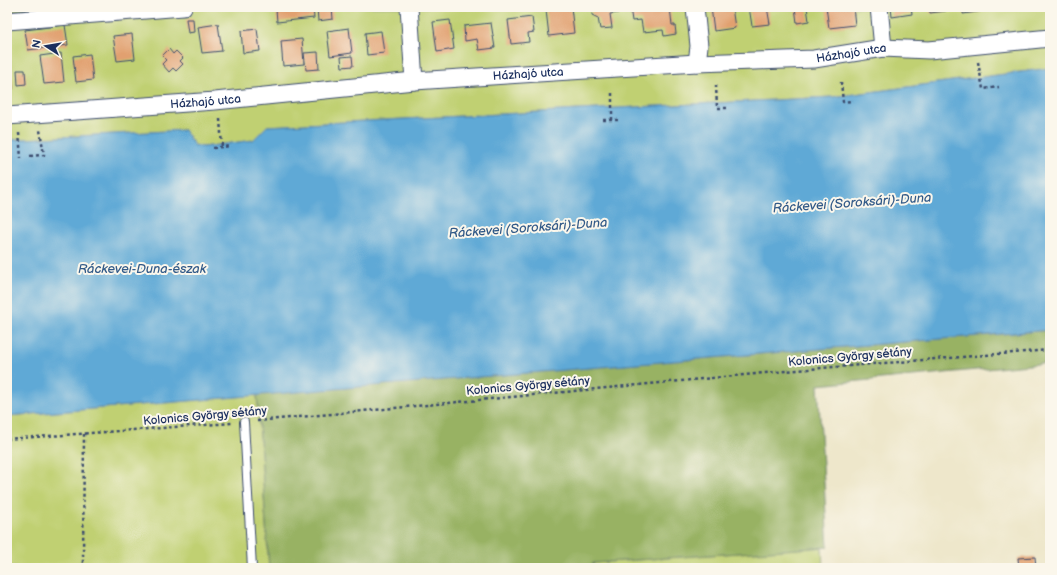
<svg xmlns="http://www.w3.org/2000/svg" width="1057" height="575" viewBox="0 0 1057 575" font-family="'Balsamiq Sans',sans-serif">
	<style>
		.green { fill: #c0d072; stroke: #6e8068 }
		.forest { fill: #98b264; stroke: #5a7061 }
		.water { fill: #5ea9d6; stroke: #3c6c9a }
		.building { fill: #e1a070 }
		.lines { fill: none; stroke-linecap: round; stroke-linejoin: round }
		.service-casing { stroke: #3b4b6e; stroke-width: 10 }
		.minor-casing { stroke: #3b4b6e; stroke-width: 19 }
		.path { stroke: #3b4b6e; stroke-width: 2.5; stroke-dasharray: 3 3; stroke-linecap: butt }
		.service { stroke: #fff; stroke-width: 8 }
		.minor { stroke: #fff; stroke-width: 17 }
		.labels { text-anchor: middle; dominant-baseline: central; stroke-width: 4; stroke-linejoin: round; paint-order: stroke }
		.street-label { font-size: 12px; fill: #1b2f5e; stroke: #fbf7ec }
		.water-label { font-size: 13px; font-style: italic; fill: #325a88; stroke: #fbf7ec }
	</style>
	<rect width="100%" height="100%" fill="#fbf7ec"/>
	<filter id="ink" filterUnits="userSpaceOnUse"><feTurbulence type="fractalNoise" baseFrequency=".025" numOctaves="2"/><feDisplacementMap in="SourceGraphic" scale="8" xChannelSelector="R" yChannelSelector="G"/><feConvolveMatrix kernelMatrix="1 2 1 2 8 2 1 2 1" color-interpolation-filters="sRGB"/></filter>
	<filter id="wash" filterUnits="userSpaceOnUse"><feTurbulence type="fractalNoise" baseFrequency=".012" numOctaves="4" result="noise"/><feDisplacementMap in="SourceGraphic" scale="16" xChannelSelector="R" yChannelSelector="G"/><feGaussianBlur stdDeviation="0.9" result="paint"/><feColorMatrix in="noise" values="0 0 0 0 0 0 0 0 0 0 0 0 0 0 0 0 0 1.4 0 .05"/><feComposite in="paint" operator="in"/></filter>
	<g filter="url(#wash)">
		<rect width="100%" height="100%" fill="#eee7cb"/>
		<g class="green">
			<path d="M7,7h1043v61l-218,29 -565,29 -14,14 -50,7 -9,-2 -10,-15 -177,10z"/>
			<path d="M257,395l12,173h-262v-152z"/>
			<path d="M822,547l1,21h-230v-5z"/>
		</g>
		<g class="forest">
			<path d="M7,7h39l-39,5z"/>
			<path d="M1050,330v33l-232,22 10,162 -235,16v5h-324l-12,-173z"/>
		</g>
		<path class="water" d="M1050,68v262l-1043,86v-276l177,-10 10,15 9,2 50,-7 14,-14 565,-29z"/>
		<g id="blocks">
			<g class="building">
				<path d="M290,7h23l1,11 -37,4 -1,-13z"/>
				<path d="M317,7h15l1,12 -15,2z"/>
				<path d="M571,7l3,26 -25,3 -3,-26z"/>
				<path d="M591,7h26l1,6 -8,1 2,14 -12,1 -2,-11 -6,-3z"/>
				<path d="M630,7h40l2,18h3l1,9 -12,2 -1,-6 -20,2 -2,-12 -9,1z"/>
				<path d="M711,7h21l3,21 -21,3z"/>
				<path d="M749,7h18l3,17 -18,2z"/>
				<path d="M795,7h12l2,14 -12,2z"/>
				<path d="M826,7h27l2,18 -26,3z"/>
				<path d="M891,7h20l1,7 -20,3z"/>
				<path d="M929,7h17v4l-16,2z"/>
				<path d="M963,7h21v4l-21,3z"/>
				<path d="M532,17l2,15 -6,1 1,9 -18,2 -3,-24z"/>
				<path d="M186,19h7l1,13 -6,1z"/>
				<path d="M450,20l4,29 -17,3 -4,-30z"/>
				<path d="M491,23l4,25 -16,2 -2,-11 -12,2 -1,-15z"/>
				<path d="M218,24l4,27 -20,2 -4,-26z"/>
				<path d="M65,25l3,20 -40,5 -3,-20z"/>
				<path d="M349,28l3,25 -22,3 -3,-25z"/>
				<path d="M257,29l3,22 -17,2 -2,-22z"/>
				<path d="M381,31l3,22 -17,2 -2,-22z"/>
				<path d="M132,34l3,25 -18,2 -4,-25z"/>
				<path d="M302,39l2,25 -21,2 -2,-25z"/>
				<path d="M169,49l4,5 3,-3 7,7 -3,3 3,3 -7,7 -3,-3 -4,4 -7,-8 4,-4 -4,-4z"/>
				<path d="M318,52l1,17 -13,1 -2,-17z"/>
				<path d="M61,53l3,29 -20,2 -4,-28z"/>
				<path d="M90,54l3,26 -17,2 -3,-26z"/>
				<path d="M352,56l1,10 -11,1 -1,-10z"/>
				<path d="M7,64h4l2,25 -6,1z"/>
				<path d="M17,70h8l1,14 -8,1z"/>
				<path d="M1035,557l1,11h-17l-1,-10z"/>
			</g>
		</g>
	</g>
	<g filter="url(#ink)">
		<use href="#blocks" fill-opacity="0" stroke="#3b4b6e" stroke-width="1"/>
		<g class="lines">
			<defs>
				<path id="service" d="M244,422l8,146"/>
				<g id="minor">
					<path d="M409,7l5,74"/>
					<path d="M695,7l4,39 -2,17"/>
					<path d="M879,7l4,41"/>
					<path d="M7,21l176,-14"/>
					<path id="s1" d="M7,116l208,-15 199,-20 283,-18 117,-4 69,-11 46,2 121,-12"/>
				</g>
			</defs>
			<use href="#service" class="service-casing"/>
			<use href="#minor" class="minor-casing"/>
			<g class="path">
				<path d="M978,62l5,27 16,-2"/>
				<path d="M841,82l2,20 10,-1"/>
				<path d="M716,85l1,23h12"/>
				<path d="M612,93v27"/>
				<path d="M220,119l2,28"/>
				<path d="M603,120h17"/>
				<path d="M19,133l2,25"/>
				<path d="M213,148l18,-2"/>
				<path d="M30,156l14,-1 -4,-25"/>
				<path d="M257,421l540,-51 253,-20"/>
				<path d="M7,439l225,-16"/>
				<path d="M80,568l3,-6 1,-128"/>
			</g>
			<use href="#service" class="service"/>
			<use href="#minor" class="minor"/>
		</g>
	</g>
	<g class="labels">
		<g class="street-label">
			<text stroke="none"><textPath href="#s1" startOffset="847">Házhajó utca</textPath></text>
			<text stroke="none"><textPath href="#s1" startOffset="523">Házhajó utca</textPath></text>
			<text stroke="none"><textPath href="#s1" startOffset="199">Házhajó utca</textPath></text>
			<text transform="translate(850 357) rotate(-5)">Kolonics György sétány</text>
			<text transform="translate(528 386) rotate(-5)">Kolonics György sétány</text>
			<text transform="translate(205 416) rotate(-5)">Kolonics György sétány</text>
		</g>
		<g class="water-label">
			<text transform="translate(852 203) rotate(-4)">Ráckevei (Soroksári)-Duna</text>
			<text transform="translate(528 228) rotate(-4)">Ráckevei (Soroksári)-Duna</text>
			<text x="142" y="269">Ráckevei-Duna-észak</text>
		</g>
	</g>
	<rect width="1057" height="575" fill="none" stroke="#fbf7ec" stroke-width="24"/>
	<g transform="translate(46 46) rotate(282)" stroke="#fbf7ec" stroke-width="3" paint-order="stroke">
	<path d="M0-3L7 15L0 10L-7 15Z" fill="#1b2f5e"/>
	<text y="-6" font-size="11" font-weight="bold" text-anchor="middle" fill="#1b2f5e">N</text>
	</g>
</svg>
